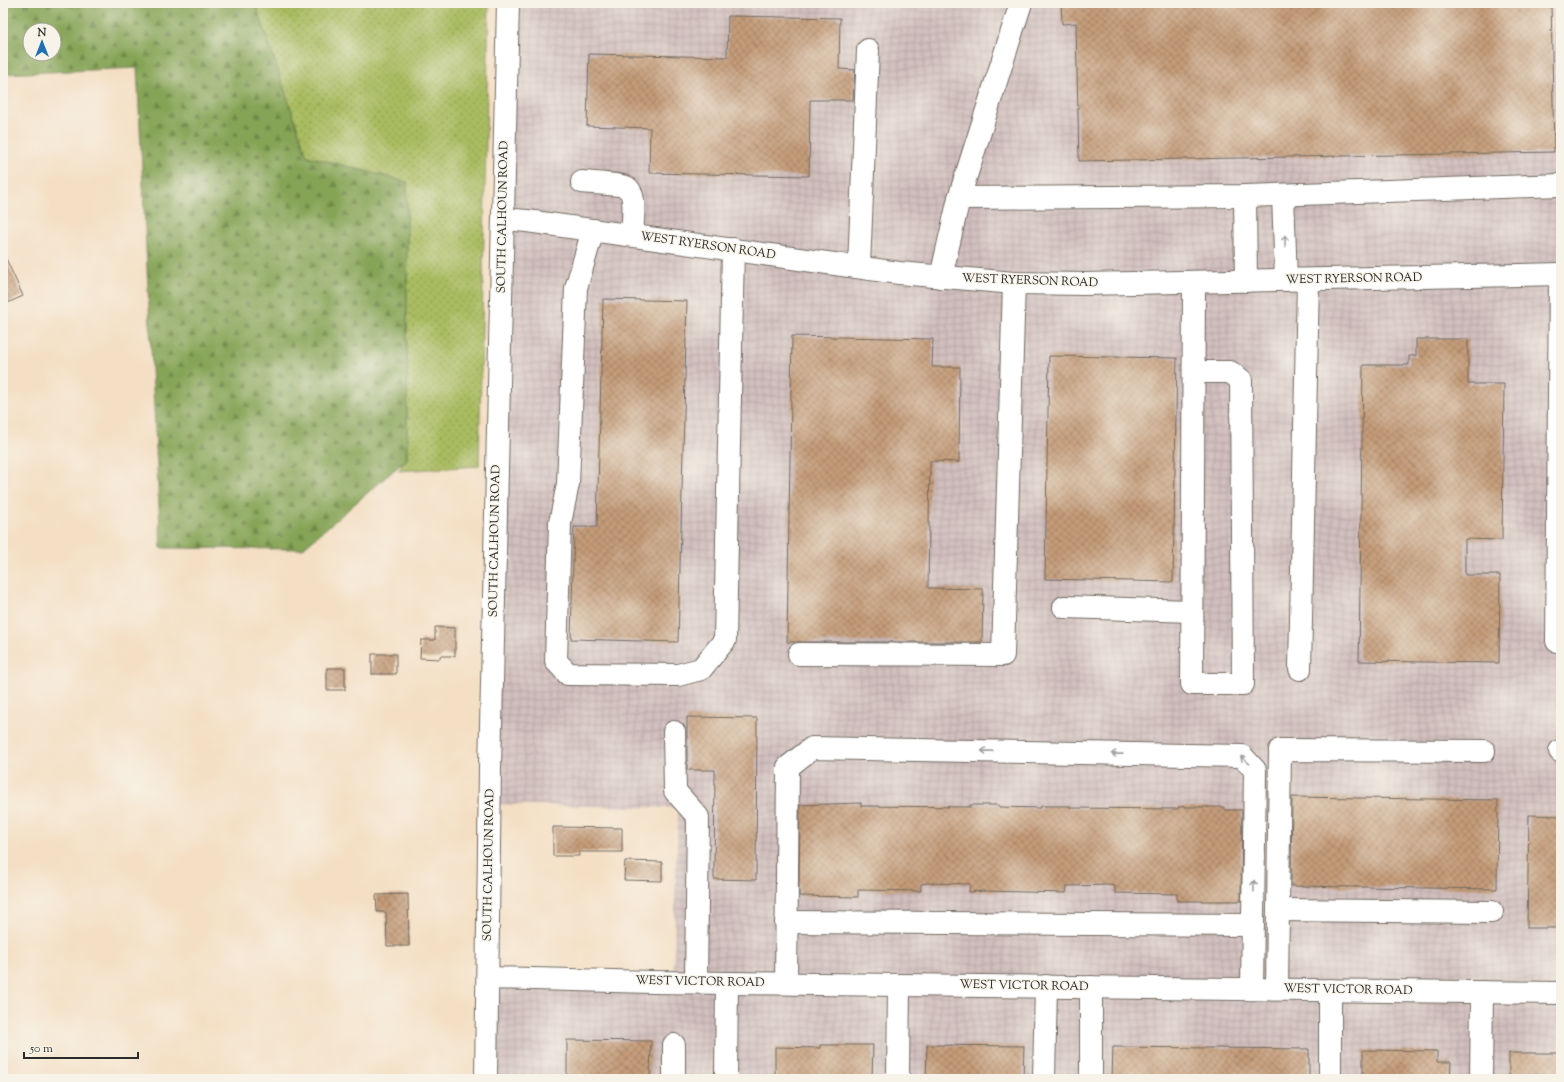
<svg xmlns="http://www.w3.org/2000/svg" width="1564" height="1082" viewBox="0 0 1564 1082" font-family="'Sorts Mill Goudy',serif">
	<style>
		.industrial { fill: url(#industrial-grid) }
		.grass { fill: url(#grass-dots); stroke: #6a7446 }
		.forest { fill: url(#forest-firs); stroke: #586840; fill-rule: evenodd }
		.building { fill: url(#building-cross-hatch) }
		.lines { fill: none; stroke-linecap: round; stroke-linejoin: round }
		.minor-casing { stroke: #716a61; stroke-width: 24 }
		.minor { stroke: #fff; stroke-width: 22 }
		.oneway { stroke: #a0a0a0 }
		.labels { text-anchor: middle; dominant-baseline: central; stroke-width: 3; stroke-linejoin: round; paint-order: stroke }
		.street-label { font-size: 12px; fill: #2b2b2b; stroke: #f7f3e8 }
	</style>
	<defs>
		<pattern id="industrial-grid" width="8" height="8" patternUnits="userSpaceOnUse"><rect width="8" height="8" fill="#d1bfbd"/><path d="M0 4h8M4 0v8" fill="none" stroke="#b4a4a3"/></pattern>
		<pattern id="grass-dots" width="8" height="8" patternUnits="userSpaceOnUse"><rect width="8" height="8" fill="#a9bc60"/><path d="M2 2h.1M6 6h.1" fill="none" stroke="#8a994f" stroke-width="1.8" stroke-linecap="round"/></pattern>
		<pattern id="forest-firs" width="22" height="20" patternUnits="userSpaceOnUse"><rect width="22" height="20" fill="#86a456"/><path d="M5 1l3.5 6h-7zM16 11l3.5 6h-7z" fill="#6e8647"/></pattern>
		<pattern id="building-cross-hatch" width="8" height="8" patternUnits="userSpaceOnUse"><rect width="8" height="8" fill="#c59c79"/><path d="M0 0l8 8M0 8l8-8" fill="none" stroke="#a07f63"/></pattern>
	</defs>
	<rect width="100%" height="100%" fill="#f7f3e8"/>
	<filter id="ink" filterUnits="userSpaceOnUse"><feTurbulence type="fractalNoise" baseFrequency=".025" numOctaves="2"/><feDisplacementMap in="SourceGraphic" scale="8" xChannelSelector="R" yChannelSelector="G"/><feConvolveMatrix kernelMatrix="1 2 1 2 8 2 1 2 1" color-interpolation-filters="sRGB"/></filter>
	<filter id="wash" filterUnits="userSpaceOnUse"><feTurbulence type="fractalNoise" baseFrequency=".012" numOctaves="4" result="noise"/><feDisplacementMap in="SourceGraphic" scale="16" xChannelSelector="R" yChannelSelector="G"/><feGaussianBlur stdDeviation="0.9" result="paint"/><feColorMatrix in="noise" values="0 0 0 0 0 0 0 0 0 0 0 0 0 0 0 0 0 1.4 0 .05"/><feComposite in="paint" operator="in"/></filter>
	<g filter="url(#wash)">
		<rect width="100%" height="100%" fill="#f4dfc4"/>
		<path class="industrial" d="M508,3h1053v1076h-1075l2,-101 185,4 5,-174 -188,-4z"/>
		<path class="grass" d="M255,3h234l-10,463 -81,5 9,-12v-277l-100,-26z"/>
		<path class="forest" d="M3,3h252l52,153 100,26v277l-105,90 -141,-1 -24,-480 -134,6zM30,30h24v24h-24z"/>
		<g id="blocks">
			<g class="building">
				<path d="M1061,3h490l3,149 -475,9 -3,-138 -14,1z"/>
				<path d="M728,16l112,2 -1,51 16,1 -2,30h-43l-1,76 -160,-3 1,-45 -63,-2 2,-72 138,3z"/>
				<path d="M3,252l20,44 -20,9z"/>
				<path d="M603,299l84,2 -9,341 -107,-3 3,-112h23z"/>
				<path d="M792,336l141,3 -1,28h28l-1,95 -29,-1 -2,127 55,1 -1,53h-195z"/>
				<path d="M1416,339h52v45h36l-2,156 -37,-1v36h35l-1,88 -140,-2 4,-296h46v-9h7z"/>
				<path d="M1049,356l128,2 -4,224 -128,-3z"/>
				<path d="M435,627l20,1v28h-15v3l-20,-1 1,-18h14z"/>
				<rect x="372" y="654" width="24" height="20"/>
				<rect x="327" y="668" width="18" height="22"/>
				<path d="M687,717l70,1 -1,162 -42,-1 1,-109h-28z"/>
				<path d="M1292,797l206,3 -1,89 -206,-3z"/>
				<path d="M861,803v3l109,1v-2h29v2l42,1v-2h29v2l108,1v-2h46v3h18l-1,91h-64v-7l-62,-1v-7l-7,-1 -41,1 -1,7 -82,-2 -15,1 1,-8 -42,-1 -7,1v7l-63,-1v7l-59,-1 1,-91z"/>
				<path d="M1529,815l32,1v112h-34z"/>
				<path d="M553,827l69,1v24h-43v4h-26z"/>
				<path d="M625,861l37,1v19l-38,-1z"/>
				<path d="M408,894l1,52h-22l-1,-34h-9l-1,-17z"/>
				<path d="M567,1040l84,1 -1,38h-83z"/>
				<path d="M820,1045h53l-1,34h-97v-32l45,1z"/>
				<path d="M927,1045l97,1 -1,33h-97z"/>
				<path d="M1113,1047l196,2v30h-197z"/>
				<path d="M1363,1050l74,1v11h14l-1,17h-87z"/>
				<rect x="1509" y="1053" width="52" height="26"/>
			</g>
		</g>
	</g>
	<g filter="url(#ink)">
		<use href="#blocks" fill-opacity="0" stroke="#716a61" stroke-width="1"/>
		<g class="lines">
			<defs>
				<g id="minor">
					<path d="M582,182c8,1 39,2 44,5 12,7 6,36 6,48"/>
					<path d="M1283,195l3,85"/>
					<path d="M1245,196l1,85"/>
					<path d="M959,198l62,-195"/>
					<path d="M503,219l24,2 372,52 115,10 70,1 477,-10"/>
					<path d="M593,230l-17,58 -8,196 -8,39 -4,138 12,13 110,1 23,-6 24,-29 8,-391"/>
					<path d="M859,267l9,-217"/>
					<path d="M941,277l18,-79 286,-2 316,-11"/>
					<path d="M1194,372h36l11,8 2,304h-51l2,-402"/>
					<path d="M1064,607l128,4"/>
					<path d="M1557,641l3,-367"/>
					<path d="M799,654l204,1 11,-372"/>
					<path d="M1300,669l8,-389"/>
					<path d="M674,732l1,59 23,26 -2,165"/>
					<path d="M1560,751h1"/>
					<path d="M1278,910l214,2"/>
					<path d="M786,922l467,3"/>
					<path d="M488,978l164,4 909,11"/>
					<path d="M786,983l2,-216 24,-19 430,8 13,14 -3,219"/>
					<path d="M1091,987v92"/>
					<path d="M1277,989l3,-239 204,1"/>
					<path d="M486,1079l4,-311 18,-765"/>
					<path d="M674,1079v-34"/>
					<path d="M726,1079l1,-96"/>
					<path d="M898,1079l1,-94"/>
					<path d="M1044,1079l2,-93"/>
					<path d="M1330,1079v-89"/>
					<path d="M1481,1079l1,-87"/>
				</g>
			</defs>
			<use href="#minor" class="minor-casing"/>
			<use href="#minor" class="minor"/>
		</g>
		<defs><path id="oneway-shaft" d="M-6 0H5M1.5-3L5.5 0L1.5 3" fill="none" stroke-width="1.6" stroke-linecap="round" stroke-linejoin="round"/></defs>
		<g class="oneway">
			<use href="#oneway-shaft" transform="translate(1285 241) rotate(-91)"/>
			<use href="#oneway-shaft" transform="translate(987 751) rotate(-179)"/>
			<use href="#oneway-shaft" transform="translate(1117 754) rotate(-179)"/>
			<use href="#oneway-shaft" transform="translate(1245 760) rotate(-140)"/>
			<use href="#oneway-shaft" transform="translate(1254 886) rotate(-89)"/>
		</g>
	</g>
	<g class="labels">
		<g class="street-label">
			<text transform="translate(503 217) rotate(-89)">SOUTH CALHOUN ROAD</text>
			<text transform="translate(708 246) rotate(8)">WEST RYERSON ROAD</text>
			<text transform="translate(1354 279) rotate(-1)">WEST RYERSON ROAD</text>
			<text transform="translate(1030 281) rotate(2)">WEST RYERSON ROAD</text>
			<text transform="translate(495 541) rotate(-89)">SOUTH CALHOUN ROAD</text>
			<text transform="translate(489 865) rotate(-89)">SOUTH CALHOUN ROAD</text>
			<text transform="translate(700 982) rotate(1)">WEST VICTOR ROAD</text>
			<text transform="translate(1024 986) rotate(1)">WEST VICTOR ROAD</text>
			<text transform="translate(1348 990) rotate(1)">WEST VICTOR ROAD</text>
		</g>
	</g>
	<rect width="1564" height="1082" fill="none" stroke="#f7f3e8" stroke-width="16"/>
	<g transform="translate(42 42)"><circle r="19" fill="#f7f3e8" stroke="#a5a39c"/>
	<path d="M0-3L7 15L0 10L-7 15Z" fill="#1f6fb2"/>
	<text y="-6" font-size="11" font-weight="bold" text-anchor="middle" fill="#2b2b2b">N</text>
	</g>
	<path d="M24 1052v6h114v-6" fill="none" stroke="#2b2b2b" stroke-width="2"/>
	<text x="30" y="1052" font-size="12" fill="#2b2b2b" stroke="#f7f3e8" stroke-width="3" paint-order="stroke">50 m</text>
</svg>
